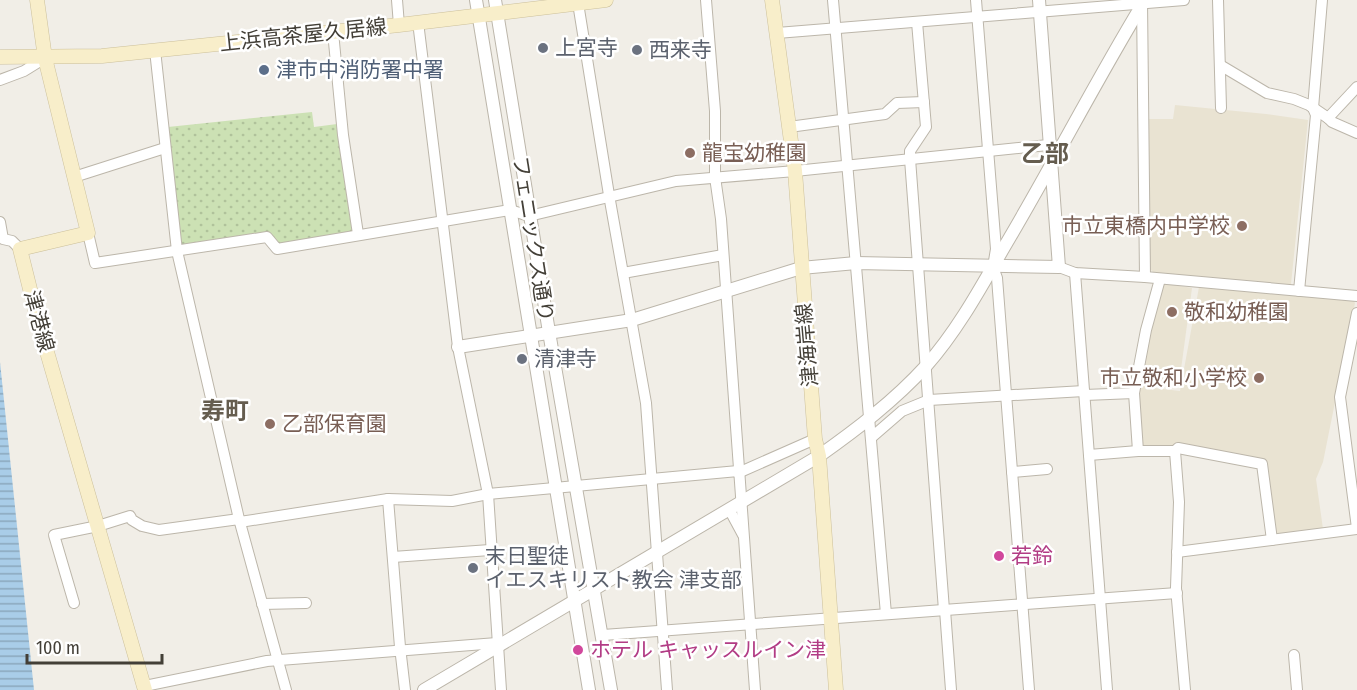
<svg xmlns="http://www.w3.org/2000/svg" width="1357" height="690" viewBox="0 0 1357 690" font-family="'Fira Sans Condensed','Noto Sans JP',sans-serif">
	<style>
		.education { fill: #e9e3d2 }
		.park { fill: url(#park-dots) }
		.water { fill: url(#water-rules) }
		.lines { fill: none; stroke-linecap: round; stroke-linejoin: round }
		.minor-casing { stroke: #bcb6aa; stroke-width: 12 }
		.tertiary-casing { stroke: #bcb6aa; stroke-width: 14 }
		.secondary-casing { stroke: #ccc09b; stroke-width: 15 }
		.minor { stroke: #fff; stroke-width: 10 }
		.tertiary { stroke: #fff; stroke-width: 12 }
		.secondary { stroke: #f8eeca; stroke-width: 14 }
		.worship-dot { fill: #6b7280; stroke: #fff; stroke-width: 2 }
		.service-dot { fill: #5c6f8a; stroke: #fff; stroke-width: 2 }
		.education-dot { fill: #8d6e63; stroke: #fff; stroke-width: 2 }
		.hotel-dot { fill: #d1479c; stroke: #fff; stroke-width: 2 }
		.labels { text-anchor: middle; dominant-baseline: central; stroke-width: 5; stroke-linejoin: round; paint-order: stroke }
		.street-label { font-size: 21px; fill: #433f37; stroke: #fff }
		.worship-label { font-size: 21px; fill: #5b616d; stroke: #fff; text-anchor: start }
		.service-label { font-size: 21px; fill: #4e5e75; stroke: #fff; text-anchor: start }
		.education-label { font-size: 21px; fill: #785e54; stroke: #fff; text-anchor: start }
		.hotel-label { font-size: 21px; fill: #b23c85; stroke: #fff; text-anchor: start }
		.quarter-label { font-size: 24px; font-weight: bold; fill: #655d4f; stroke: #fff }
	</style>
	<defs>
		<pattern id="park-dots" width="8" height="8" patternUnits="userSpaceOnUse" patternTransform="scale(1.5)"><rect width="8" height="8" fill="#cce1b4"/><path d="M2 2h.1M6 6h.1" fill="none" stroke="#b0c29b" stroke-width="1.8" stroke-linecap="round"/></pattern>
		<pattern id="water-rules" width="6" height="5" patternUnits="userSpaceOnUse" patternTransform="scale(1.5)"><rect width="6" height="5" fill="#a9cde8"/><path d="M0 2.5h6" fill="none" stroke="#8ba8bd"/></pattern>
	</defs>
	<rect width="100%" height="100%" fill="#f1eee7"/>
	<g class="education">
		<path d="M1175,105l91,9 42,6 -17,164 -1,2 -136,-13 -5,-5 -1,-149h25z"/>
		<path d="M1163,283l29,5 -13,96 -36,-3 5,-44z"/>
		<path d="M1199,287l154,13 2,3 -32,159 -7,17 7,50 -46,6 -1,-1 -10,-74 -87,-15 -6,2 -31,-1 -4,-48 3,-15 5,4 34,4z"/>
	</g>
	<path class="park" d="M312,112l2,15 23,-3 17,104 -2,3 -71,13 -4,-1 -6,-9 -87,12 -3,-3 -13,-116z"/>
	<path class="water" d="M0,362l34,328h-34z"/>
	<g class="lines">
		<defs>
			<g id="minor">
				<path d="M397,0l2,25"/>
				<path d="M706,0l9,111v66l6,42 34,471"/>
				<path d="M833,0l53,614"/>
				<path d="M976,0l20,249 -3,18 4,11 32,412"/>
				<path d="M1218,0l3,108"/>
				<path d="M1142,1l3,276"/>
				<path d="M578,3l31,192 37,208 21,287"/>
				<path d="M418,22l40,325 30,147 13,196"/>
				<path d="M917,22l9,105 -16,24v8l34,451"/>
				<path d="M333,32l10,103 15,99"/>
				<path d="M777,33l407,-33"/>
				<path d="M155,50l22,201 62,268 47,171"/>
				<path d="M1220,65l47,28 27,6 15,6 19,13"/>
				<path d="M0,80l24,-9 21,-13"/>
				<path d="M1357,87l-29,31 4,4 25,11"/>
				<path d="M789,127l96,-13 12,-11 27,-1"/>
				<path d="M74,177l91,-29"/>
				<path d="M0,222l3,17 9,2 8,8"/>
				<path d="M88,233l7,30 172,-26 10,12 233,-39 19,6 147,-35 119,-10 253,-26"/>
				<path d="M1059,267l16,6 70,4 212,19"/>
				<path d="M623,273l100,-18"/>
				<path d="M1075,273l32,417"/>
				<path d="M1160,279l-14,51 -12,63 4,58h37l3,-3 84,16 10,76"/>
				<path d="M1299,291l17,-176 -3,-7 9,-108"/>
				<path d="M1357,313l-17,84 17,131"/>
				<path d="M1085,395l49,-2"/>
				<path d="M872,437l30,-26 27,-11 155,-9"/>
				<path d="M1175,451l4,51 -3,86 9,102"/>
				<path d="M1089,455l49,-4"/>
				<path d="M1012,472l35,-3"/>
				<path d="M738,473l77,-34"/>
				<path d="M388,499l12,148 5,43"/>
				<path d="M729,509l14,26"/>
				<path d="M240,522l148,-23 64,2 36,-7 250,-23"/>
				<path d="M1177,552l180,-23"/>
				<path d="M393,557l97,-7"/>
				<path d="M74,603l-20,-68 44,-9 32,-10 2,4 10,6 17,4 80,-11"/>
				<path d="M262,604l44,-1"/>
				<path d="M945,610l6,80"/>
				<path d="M603,635l574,-42"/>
				<path d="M1294,655l3,35"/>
				<path d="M145,686l122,-25 230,-18"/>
			</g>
			<g id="tertiary">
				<path d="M476,0l113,690"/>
				<path d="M495,0l54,332 62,358"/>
				<path d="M458,347l174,-27 169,-52 55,-5 203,4 -20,-267"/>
				<path d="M424,690l395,-234c38,-27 75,-55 107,-90 31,-35 54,-77 77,-117 49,-82 92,-167 142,-249"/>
			</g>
			<g id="secondary">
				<path d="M37,0l8,58 43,175 -68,16 18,72 107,369"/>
				<path d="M772,0l23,171 20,268 4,17 17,234"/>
				<path d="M0,57l102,-1 297,-31 207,-25"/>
			</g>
		</defs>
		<use href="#minor" class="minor-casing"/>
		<use href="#tertiary" class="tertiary-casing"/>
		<use href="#secondary" class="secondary-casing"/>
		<use href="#minor" class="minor"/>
		<use href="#tertiary" class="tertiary"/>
		<use href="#secondary" class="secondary"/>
	</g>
	<g class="worship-dot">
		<circle cx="543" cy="48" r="6"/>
		<circle cx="637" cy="50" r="6"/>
		<circle cx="522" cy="359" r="6"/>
		<circle cx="473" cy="568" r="6"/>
	</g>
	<circle class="service-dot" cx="264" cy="70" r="6"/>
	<g class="education-dot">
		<circle cx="690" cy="153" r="6"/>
		<circle cx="1242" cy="226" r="6"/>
		<circle cx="1172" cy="312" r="6"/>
		<circle cx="1259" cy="378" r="6"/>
		<circle cx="270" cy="424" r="6"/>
	</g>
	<g class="hotel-dot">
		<circle cx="999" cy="556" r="6"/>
		<circle cx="578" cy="650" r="6"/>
	</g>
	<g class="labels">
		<g class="street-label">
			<text transform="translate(303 35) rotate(-6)">上浜高茶屋久居線</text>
			<text transform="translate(533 239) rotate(81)">フェニックス通り</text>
			<text transform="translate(39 321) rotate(75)">津港線</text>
			<text transform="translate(807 345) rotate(-95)">津海岸線</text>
		</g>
		<g class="worship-label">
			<text x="555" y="48">上宮寺</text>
			<text x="649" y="50">西来寺</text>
			<text x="534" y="359">清津寺</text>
			<text x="485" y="556">末日聖徒<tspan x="485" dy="24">イエスキリスト教会 津支部</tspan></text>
		</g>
		<g class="service-label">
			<text x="276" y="70">津市中消防署中署</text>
		</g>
		<g class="education-label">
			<text x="702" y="153">龍宝幼稚園</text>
			<text x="1230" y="226" text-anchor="end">市立東橋内中学校</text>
			<text x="1184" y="312">敬和幼稚園</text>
			<text x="1247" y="378" text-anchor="end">市立敬和小学校</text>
			<text x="282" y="424">乙部保育園</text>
		</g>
		<g class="hotel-label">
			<text x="1011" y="556">若鈴</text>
			<text x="590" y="650">ホテル キャッスルイン津</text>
		</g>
		<g class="quarter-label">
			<text x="1045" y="154">乙部</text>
			<text x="225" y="411">寿町</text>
		</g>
	</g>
	<path d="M27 654v9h135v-9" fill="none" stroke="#433f37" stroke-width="3"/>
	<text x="36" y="654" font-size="18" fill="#433f37" stroke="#ffffff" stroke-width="4.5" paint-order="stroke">100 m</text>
</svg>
